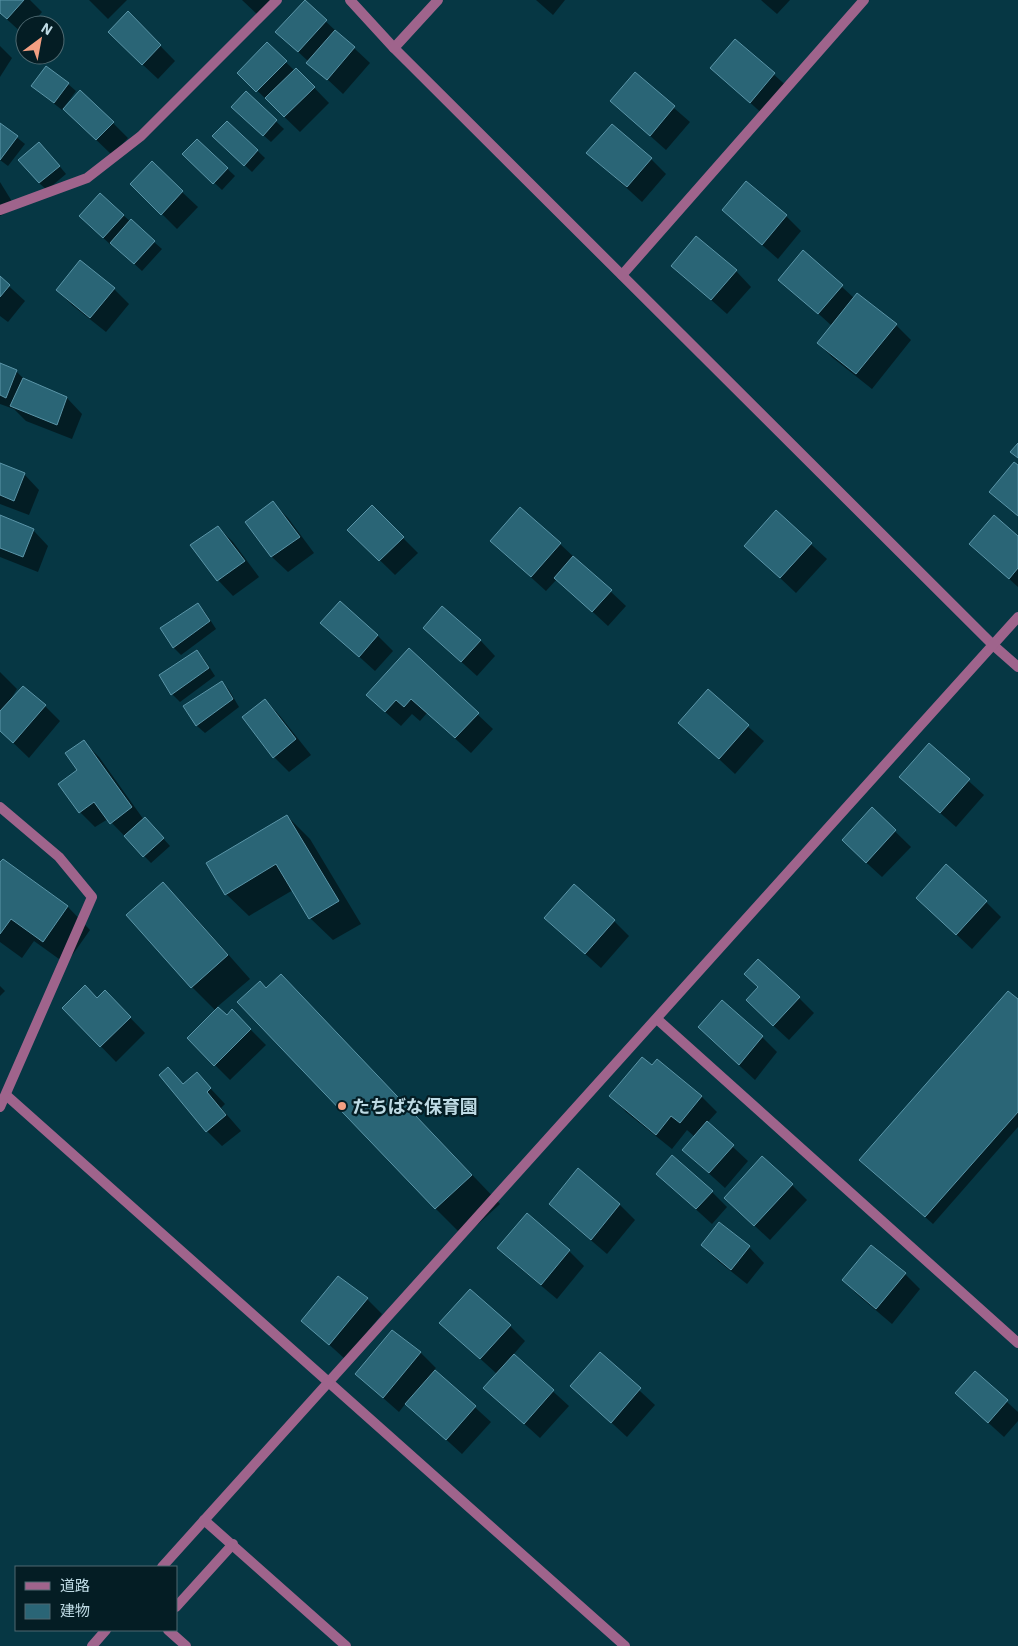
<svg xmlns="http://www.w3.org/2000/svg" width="1018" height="1646" viewBox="0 0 1018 1646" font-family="'IBM Plex Sans','Noto Sans JP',sans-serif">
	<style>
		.shadow { fill: #0007 }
		.building { fill: #2a6576; stroke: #5b95a8 }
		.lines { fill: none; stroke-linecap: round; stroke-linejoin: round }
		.minor { stroke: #9f648c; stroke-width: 10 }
		.poi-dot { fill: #f39f82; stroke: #041d24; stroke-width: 2 }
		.labels { text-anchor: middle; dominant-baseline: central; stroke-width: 4.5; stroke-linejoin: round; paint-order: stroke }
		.poi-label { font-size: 18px; font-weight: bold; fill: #bedae4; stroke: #041d24; text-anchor: start }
	</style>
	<rect width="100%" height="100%" fill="#063744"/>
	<g class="shadow">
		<path d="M0,0h30l12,12 -11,13h-6l-2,9 -23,-21z"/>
		<path d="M89,0h38l-19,19z"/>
		<path d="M242,0h34l-16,17z"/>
		<path d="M536,0h29l-12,15z"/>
		<path d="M761,0h29l-13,14z"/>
		<path d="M305,2l65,61 -27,31 -66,-62z"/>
		<path d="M128,13l47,48 -17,18 -34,-32z"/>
		<path d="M735,40l55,49 -24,28 -54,-49z"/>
		<path d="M267,44l28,27 1,-2 33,34 -29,29 -61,-59z"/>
		<path d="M0,46l12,12 -12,19z"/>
		<path d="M635,74l55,48 -24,28 -55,-49z"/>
		<path d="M68,84l8,7 -11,15 48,17 15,15 -16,17 -49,-47 -1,2 -30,-24z"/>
		<path d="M246,93l38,36 -13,13 -31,-28z"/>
		<path d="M227,122l38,36 -13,14 -38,-36z"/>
		<path d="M0,124l25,20 -17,22 -8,-6z"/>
		<path d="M197,140l38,36 -13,14 -38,-36z"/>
		<path d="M47,151l19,23 -19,16 -8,-7z"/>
		<path d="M588,153l63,6 15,15 -24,28z"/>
		<path d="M0,182l16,26 -16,8z"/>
		<path d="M132,184l50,8 16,15 -21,22z"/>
		<path d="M723,210l63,6 15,15 -23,28z"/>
		<path d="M123,215l39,34 -20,22 -30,-28 -1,2 -23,-21z"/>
		<path d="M804,252l50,46 42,27 15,15 -39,49 -39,-31 -15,-15 14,-17 -52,-47z"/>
		<path d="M673,266l63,5 15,16 -24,27z"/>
		<path d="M0,278l25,23 -17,21 -8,-6z"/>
		<path d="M114,289l15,15 -23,28 -34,-27 -15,-15z"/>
		<path d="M0,364l16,7 10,10 41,17 15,16 -10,25 -46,-18 -12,-12 -14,-5z"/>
		<path d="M0,464l24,10 15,16 -10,25 -29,-11z"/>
		<path d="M273,503l15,15 26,35 -26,19 -16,-15 -25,-35z"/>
		<path d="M372,507l46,46 -23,22 -46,-45z"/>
		<path d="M776,512l51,47 -31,34 -50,-47z"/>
		<path d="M0,516l33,14 15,16 -10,26 -38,-15z"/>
		<path d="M218,527l15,15 26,35 -26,19 -15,-16 -26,-34z"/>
		<path d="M1018,537v50l-47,-43z"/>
		<path d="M491,541l69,3 66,62 -18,20 -51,-47 -11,12z"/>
		<path d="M198,605l7,7 11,17 -35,26 -7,-7 -13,-19z"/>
		<path d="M322,623l55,12 16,16 -18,20z"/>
		<path d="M424,628l56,12 15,16 -18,20z"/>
		<path d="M409,650l84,79 -22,24 -44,-40 -7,8 -8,-7 -11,12 -18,-16z"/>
		<path d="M197,651l7,8 11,17 -35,26 -8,-8 -12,-18z"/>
		<path d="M0,672l17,17 -6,10 34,7 15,15 -31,37 -29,-28v-17l2,-2 -2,-1z"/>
		<path d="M222,682l7,8 10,17 -34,26 -8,-7 -12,-20z"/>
		<path d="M708,691l56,50 -29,33 -55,-51z"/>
		<path d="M265,700l15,16 31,39 -22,17 -15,-15z"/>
		<path d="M84,742l15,15 45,63 8,6 18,20 -19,17 -43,-44 -13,8 -15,-15 -1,-41z"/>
		<path d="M929,745l55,50 -28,32 -56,-50z"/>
		<path d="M872,809l39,38 -29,30 -24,-22z"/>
		<path d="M287,816l23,23 51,85 -28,16 -23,-22 -17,-28 -44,26 -23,-22z"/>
		<path d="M3,860l65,47 22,23 -24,34 -32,-23 -12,17 -22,-16v-77z"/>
		<path d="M163,884l23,23 64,72 -33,28 10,10 5,-6 34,34 -36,35 -42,-42 28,-27 -24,-24 -64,-72z"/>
		<path d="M917,898l69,4 15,15 -29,32z"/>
		<path d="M545,918l69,3 15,15 -28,32z"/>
		<path d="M0,986l5,5 -5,5z"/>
		<path d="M759,987l40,11 15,15 -25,27 -27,-25z"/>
		<path d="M267,989l43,16 190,199 -36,33 -29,-29z"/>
		<path d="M105,992l40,41 -29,29 -52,-54 34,-8z"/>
		<path d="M1018,1001v126l-85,97 -65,-57z"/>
		<path d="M762,1037l15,15 -22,28 -40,-37z"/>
		<path d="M652,1067l50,30 15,15 -10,11 41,38 -23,27 -42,-38 12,-13 -8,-7 -15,19 -46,-37 -15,-16z"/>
		<path d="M168,1069l16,16 13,-11 28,30 -4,4 20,23 -19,15 -15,-15z"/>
		<path d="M579,1170l41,35 15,15 -28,34 -41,-35 -16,-15z"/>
		<path d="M657,1174l55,18 15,15 -15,17z"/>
		<path d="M792,1185l15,15 -37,40 -29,-27z"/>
		<path d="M527,1215l42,36 15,15 -27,33 -43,-36 -15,-15z"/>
		<path d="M702,1245l47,2 15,16 -17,21 -29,-23z"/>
		<path d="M871,1246l34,28 15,15 -28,35 -33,-28 -16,-16z"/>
		<path d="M367,1299l15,15 -37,45 -42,-38z"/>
		<path d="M441,1323l69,3 15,15 -12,14 56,51 -29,32 -55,-50 12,-14z"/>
		<path d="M392,1331l29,22 15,15 -2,2 57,52 -29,32 -56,-51 -7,9 -43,-38z"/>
		<path d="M600,1354l55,51 -28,32 -55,-51z"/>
		<path d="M975,1373l43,39v9l-14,16 -32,-29z"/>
	</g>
	<g class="building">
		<path d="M0,0h24l-17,19 -7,-6z"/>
		<path d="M305,0l22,20 -29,32 -23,-20z"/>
		<path d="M128,11l33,34 -19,20 -34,-33z"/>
		<path d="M335,30l20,17 -28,33 -21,-17z"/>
		<path d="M735,39l40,34 -25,30 -40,-35z"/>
		<path d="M267,42l20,19 -31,31 -19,-19z"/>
		<path d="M46,66l23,17 -15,20 -23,-17z"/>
		<path d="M296,68l19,19 -31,30 -19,-19z"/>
		<path d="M635,72l40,34 -25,30 -40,-35z"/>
		<path d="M80,90l34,32 -18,18 -33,-31z"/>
		<path d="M246,91l31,29 -14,16 -32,-29z"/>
		<path d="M227,121l31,29 -14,16 -32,-30z"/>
		<path d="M0,123l18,13 -18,24z"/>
		<path d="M612,124l40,34 -25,29 -41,-34z"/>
		<path d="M197,139l31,29 -15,16 -31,-30z"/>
		<path d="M39,142l21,24 -21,17 -21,-23z"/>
		<path d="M152,161l31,30 -22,24 -31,-31z"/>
		<path d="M746,181l41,34 -25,30 -40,-35z"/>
		<path d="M100,193l24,22 -21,23 -24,-22z"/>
		<path d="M131,219l24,22 -21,23 -24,-21z"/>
		<path d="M696,236l41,34 -26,30 -40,-34z"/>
		<path d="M803,250l40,35 -25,29 -40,-34z"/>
		<path d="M80,260l35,28 -25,30 -34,-28z"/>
		<path d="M0,276l10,9 -10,12z"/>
		<path d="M857,293l40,31 -41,50 -39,-31z"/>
		<path d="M0,363l17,7 -11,28 -6,-3z"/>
		<path d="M23,378l44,19 -10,28 -47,-19z"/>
		<path d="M1018,443v15l-8,-6z"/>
		<path d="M1014,462l4,3v51l-29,-24z"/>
		<path d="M0,463l25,10 -11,28 -14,-6z"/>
		<path d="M273,501l27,36 -29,20 -26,-35z"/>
		<path d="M372,505l32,32 -25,24 -32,-31z"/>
		<path d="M520,507l41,36 -30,34 -41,-36z"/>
		<path d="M776,510l36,33 -32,35 -36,-32z"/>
		<path d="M0,515l34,14 -11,28 -23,-9z"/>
		<path d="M994,515l24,21v32l-9,11 -40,-35z"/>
		<path d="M218,526l27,35 -28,20 -27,-36z"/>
		<path d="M573,556l39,34 -20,22 -38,-34z"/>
		<path d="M340,601l38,34 -19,22 -39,-34z"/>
		<path d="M198,603l12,18 -37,27 -13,-20z"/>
		<path d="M442,606l39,34 -20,22 -38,-34z"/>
		<path d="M409,648l70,65 -24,25 -44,-39 -7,8 -8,-7 -11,12 -19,-17z"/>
		<path d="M197,650l12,18 -38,27 -12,-20z"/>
		<path d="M222,681l11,18 -37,27 -13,-20z"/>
		<path d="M23,686l23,19 -33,38 -13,-12v-20z"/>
		<path d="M708,689l41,36 -30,34 -41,-36z"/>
		<path d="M265,699l31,40 -23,19 -31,-41z"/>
		<path d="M84,740l48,67 -22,17 -16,-22 -15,11 -21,-29 19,-14 -12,-17z"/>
		<path d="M929,743l41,36 -30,34 -41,-36z"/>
		<path d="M872,807l24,23 -30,33 -24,-23z"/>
		<path d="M287,815l52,86 -30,18 -33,-55 -51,31 -19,-32z"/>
		<path d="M145,817l19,21 -21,19 -19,-21z"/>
		<path d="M3,859l65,47 -25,36 -32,-23 -11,15v-72z"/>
		<path d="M946,864l41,37 -31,34 -40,-37z"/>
		<path d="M163,882l65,73 -37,33 -65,-73z"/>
		<path d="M574,884l41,36 -30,34 -41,-36z"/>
		<path d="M758,959l42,38 -27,29 -27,-26 12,-13 -14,-13z"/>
		<path d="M281,974l191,201 -37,34 -198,-207 23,-21 6,7z"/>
		<path d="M85,985l12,13 8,-8 26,27 -31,30 -38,-39z"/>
		<path d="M1008,991l10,8v113l-93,105 -66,-57z"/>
		<path d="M722,1000l41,36 -24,29 -41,-38z"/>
		<path d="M218,1007l9,8 5,-6 19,20 -37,37 -27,-28z"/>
		<path d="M642,1057l10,8 5,-6 45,37 -22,27 -9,-7 -15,19 -47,-39z"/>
		<path d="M168,1067l15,17 14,-12 14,16 -4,4 19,23 -20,17 -47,-57z"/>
		<path d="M707,1121l27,24 -25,28 -27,-23z"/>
		<path d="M672,1155l41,36 -17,18 -40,-35z"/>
		<path d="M762,1156l31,28 -39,42 -30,-28z"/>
		<path d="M578,1168l42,36 -29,36 -42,-36z"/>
		<path d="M527,1213l43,37 -29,35 -44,-37z"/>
		<path d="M719,1222l31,24 -19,24 -30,-25z"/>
		<path d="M871,1245l35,28 -30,36 -34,-29z"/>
		<path d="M338,1276l30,22 -39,47 -28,-24z"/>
		<path d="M470,1289l41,36 -31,34 -41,-36z"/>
		<path d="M392,1330l29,22 -38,46 -28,-24z"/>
		<path d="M600,1352l41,36 -30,35 -41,-37z"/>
		<path d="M514,1354l40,36 -30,34 -41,-36z"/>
		<path d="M435,1370l41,36 -30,34 -41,-36z"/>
		<path d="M975,1371l33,29 -20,23 -33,-30z"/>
	</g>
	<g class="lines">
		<g class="minor">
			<path d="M350,0l44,48 599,597 25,22"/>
			<path d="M394,48l44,-48"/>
			<path d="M0,210l87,-32 54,-42 136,-136"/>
			<path d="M622,275l242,-275"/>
			<path d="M0,807l59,50 33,40 -92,210"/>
			<path d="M657,1019l361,324"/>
			<path d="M6,1095l619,551"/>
			<path d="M204,1520l142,126"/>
			<path d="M162,1567l856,-950"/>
			<path d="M176,1607l57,-63"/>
			<path d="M168,1630l18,16"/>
			<path d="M92,1646l14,-16"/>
		</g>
	</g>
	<circle class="poi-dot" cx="342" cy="1106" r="5"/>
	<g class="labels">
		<g class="poi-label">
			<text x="352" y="1106">たちばな保育園</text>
		</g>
	</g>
	<rect x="15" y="1566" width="162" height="65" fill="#041d24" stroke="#4e6971"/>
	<rect x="25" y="1582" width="25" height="8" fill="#9f648c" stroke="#4e6971"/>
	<text x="60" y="1591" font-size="15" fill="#bedae4">道路</text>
	<rect x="25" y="1604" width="25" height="15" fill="#2a6576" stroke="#4e6971"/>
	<text x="60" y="1616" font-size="15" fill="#bedae4">建物</text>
	<g transform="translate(40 40) rotate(32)"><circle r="24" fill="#041d24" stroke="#4e6971"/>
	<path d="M0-4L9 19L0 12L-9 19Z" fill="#f39f82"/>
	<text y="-8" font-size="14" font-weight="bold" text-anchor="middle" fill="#bedae4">N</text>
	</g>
</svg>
